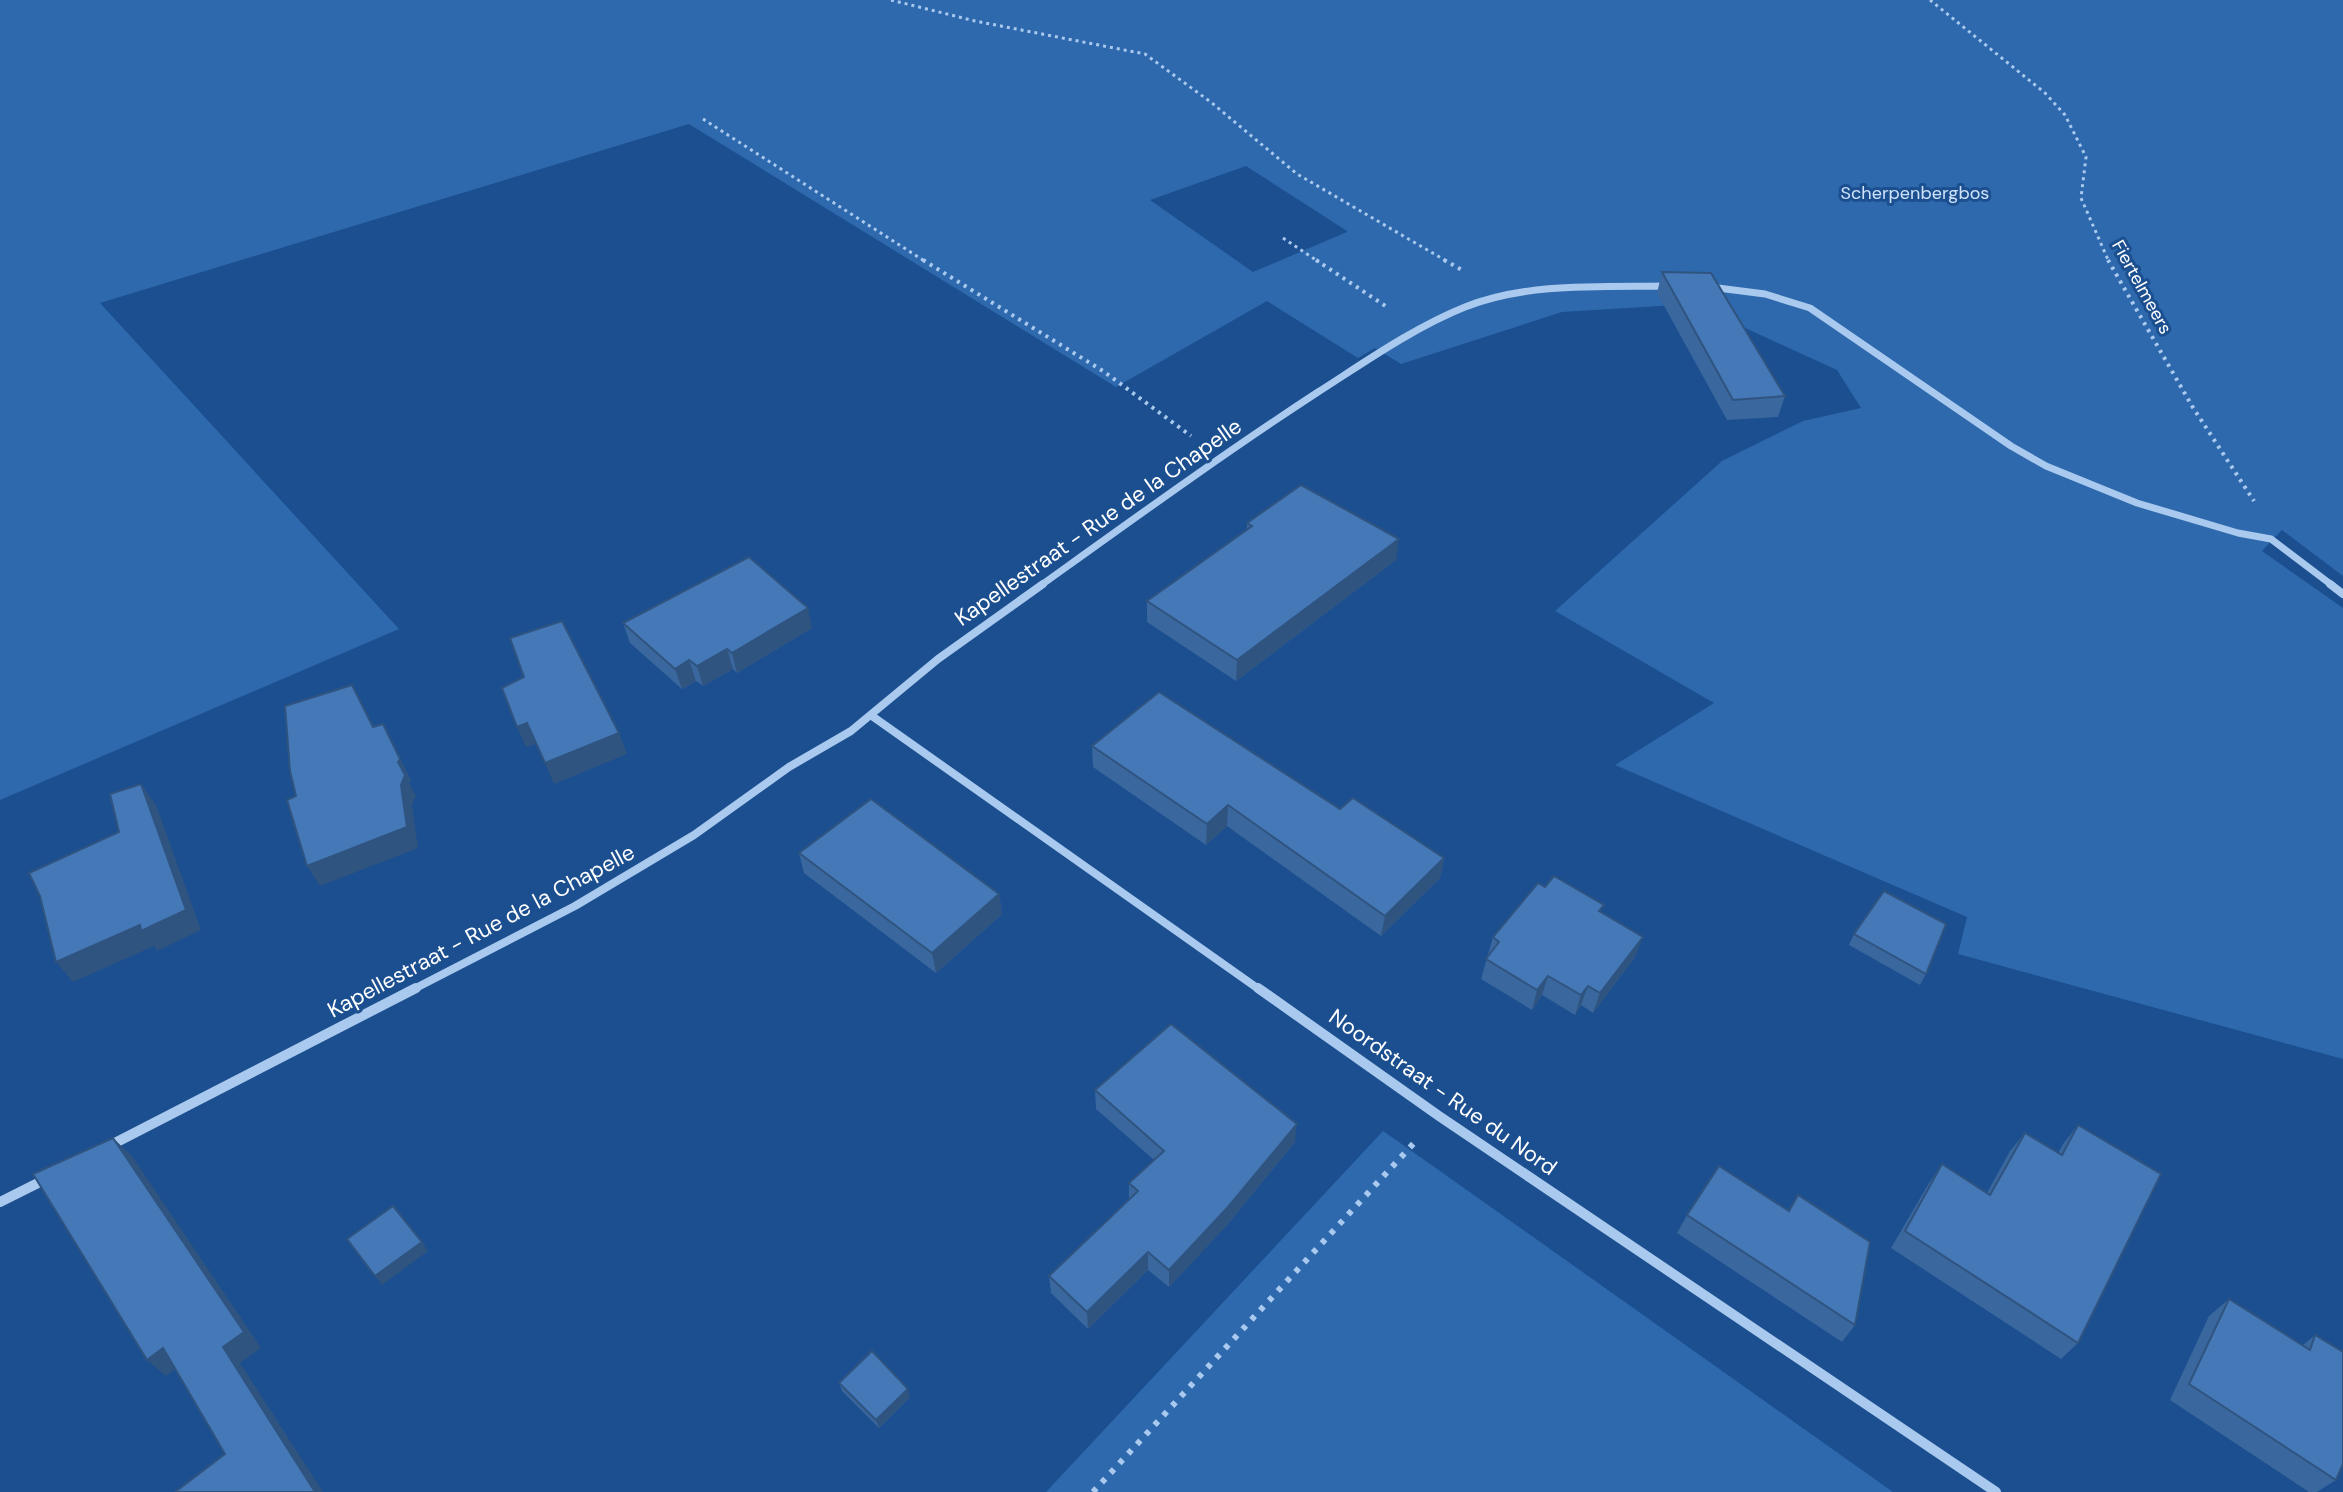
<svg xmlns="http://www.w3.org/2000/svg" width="2343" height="1492" viewBox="0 0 2343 1492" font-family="'DM Sans',sans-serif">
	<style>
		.green { fill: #2e69ad; fill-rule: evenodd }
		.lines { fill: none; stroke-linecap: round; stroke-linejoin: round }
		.path-far2 { stroke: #a9c9ee; stroke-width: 3; stroke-dasharray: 3 4; stroke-linecap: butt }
		.path-far1 { stroke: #a9c9ee; stroke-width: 4; stroke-dasharray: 3 5; stroke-linecap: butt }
		.path { stroke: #a9c9ee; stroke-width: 6; stroke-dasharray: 5 8; stroke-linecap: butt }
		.minor-far2 { stroke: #a9c9ee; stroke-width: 7 }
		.minor-far1 { stroke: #a9c9ee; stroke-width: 8 }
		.minor { stroke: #a9c9ee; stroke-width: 10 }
		.wall { fill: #3a679d }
		.shaded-wall { fill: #305480 }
		.building { fill: #4478b7; stroke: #305480; stroke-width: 2 }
		.labels { text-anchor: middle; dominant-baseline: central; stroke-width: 6; stroke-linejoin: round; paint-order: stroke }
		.far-park-label { font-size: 18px; fill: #cfe3fa; stroke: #1b4f8f }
		.far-street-label { font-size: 18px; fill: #fff; stroke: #1b4f8f }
		.street-label { font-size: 22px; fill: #fff; stroke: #1b4f8f }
	</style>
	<rect width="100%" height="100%" fill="#1b4f8f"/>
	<g class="green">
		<path d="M0,0h2343v576l-61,-46 -20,21 81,57v451l-385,-105 9,-37 -352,-152 99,-62 -159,-92 167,-150 81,-40 58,-13 -24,-38 -144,-66 -131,8 -161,52 -26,-16 -17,10 -91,-57 -151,86 -427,-263 -589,179 299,326 -399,171zM1246,166l101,65v1l-94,40 -103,-72z"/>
		<path d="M1383,1131l50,35 460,326h-847z"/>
	</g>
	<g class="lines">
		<g class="path-far2">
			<path d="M891,0l84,21 170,33 67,49 85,71 151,88"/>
			<path d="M1930,0l115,93 20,22 21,42 -5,41 28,64"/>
			<path d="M703,119l223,143"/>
			<path d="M1283,238l36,24"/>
		</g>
		<g class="path-far1">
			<path d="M923,260l180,111 88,65"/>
			<path d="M1316,260l71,47"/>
			<path d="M1444,260l20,11"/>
			<path d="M2108,260l84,146 62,95"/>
		</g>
		<path class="path" d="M1093,1492l321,-349"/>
		<g class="minor-far2">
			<path d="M1710,287l55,7 45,14 201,138 35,20 91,37 101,30 33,6 62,47"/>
			<path d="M1040,586c92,-66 183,-132 278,-194 47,-30 95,-64 147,-85 63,-25 138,-20 204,-21"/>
		</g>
		<g class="minor-far1">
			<path d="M2330,584l13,10"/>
			<path d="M872,716l388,274"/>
			<path d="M412,990l163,-84 119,-71 95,-68 62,-36 87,-72 105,-75"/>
		</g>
		<g class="minor">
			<path d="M1258,988l181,128 557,376"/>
			<path d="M111,1145l305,-157"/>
			<path d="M0,1202l46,-23"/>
		</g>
	</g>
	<g class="wall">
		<path d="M1662,272l123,124 -7,21 -51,3 -70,-127z"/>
		<path d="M1247,523l149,37 -160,121 -89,-59v-21l100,-71z"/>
		<path d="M623,623l189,5 -75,45 -4,-4 -30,17 -7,-5 -14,8 -52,-46z"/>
		<path d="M1092,746l248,63 104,49 -4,20 -59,58 -154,-110 -21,19 -113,-78z"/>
		<path d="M799,853l200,41 3,20 -66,59 -132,-100z"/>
		<path d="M1545,887l56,26 34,44 -42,56 -12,-8 -6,10 -33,-20 -10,15 -51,-31 12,-42z"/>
		<path d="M1854,934l72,40 -6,11 -71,-40z"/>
		<path d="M1095,1090l200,52 -68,83 -58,62 -21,-17 -60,59 -37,-36 -2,-17 80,-76v-17l25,-23 -58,-51z"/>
		<path d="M2078,1125v218l-17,16 -170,-111 38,-65 13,-19 45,29 23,-42 15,-18 33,20 5,-9z"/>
		<path d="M1687,1215l168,110 -13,17 -165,-109z"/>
		<path d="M2229,1299l74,46 12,-10 21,145 -19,12h-8l-139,-92 39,-84z"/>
		<path d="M839,1383l71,14 -31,31 -37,-37z"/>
	</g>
	<g class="shaded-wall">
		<path d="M1399,539l-3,21 -160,121 1,-21z"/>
		<path d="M808,608l4,20 -75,45 -5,-20z"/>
		<path d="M727,649l6,20 -30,17 -6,-20z"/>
		<path d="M689,660l7,21 -14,8 -7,-20z"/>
		<path d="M527,723l9,21 -10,3 -9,-20z"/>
		<path d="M383,724l28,56 -2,3 7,13 -4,9 6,43 -98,38 -13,-20 91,-104z"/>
		<path d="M619,733l8,21 -73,30 -9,-21z"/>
		<path d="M141,784l15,21 45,125 -44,21 -3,-5 -81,36 -17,-20z"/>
		<path d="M1228,805l-1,21 -21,19 1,-21z"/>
		<path d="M1444,858l-4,20 -59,58 4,-20z"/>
		<path d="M999,894l3,20 -66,59 -4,-20z"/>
		<path d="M1643,937l-8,20 -42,56 7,-20z"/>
		<path d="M1548,976l-6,19 -10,15 5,-20z"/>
		<path d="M1588,986l-7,19 -6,10 6,-20z"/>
		<path d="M1297,1124l-2,18 -68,83 -58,62v-17z"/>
		<path d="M113,1138l19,18 129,192 -21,15 83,129h-8l-92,-145z"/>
		<path d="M422,1242l6,9 -46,34 -7,-9z"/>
		<path d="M1148,1252v18l-60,59 -1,-17z"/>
		<path d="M163,1348l19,16 -16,12 -19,-16z"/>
		<path d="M908,1389l2,8 -31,31 -3,-8z"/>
	</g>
	<g class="building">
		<path d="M1662,272l49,1 74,123 -52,4z"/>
		<path d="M1301,485l98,54 -162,121 -90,-59 105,-75 -5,-3z"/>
		<path d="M749,557l59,51 -76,45 -5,-4 -30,17 -8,-6 -14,9 -52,-46z"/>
		<path d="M562,621l57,112 -74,30 -18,-40 -10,4 -15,-39 22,-11 -14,-39z"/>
		<path d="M352,685l21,42 10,-3 17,35 -2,3 7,13 -4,10 6,42 -100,39 -20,-66 9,-4 -6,-25 -5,-65z"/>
		<path d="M1159,692l181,117 13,-11 91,60 -59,58 -157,-111 -21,19 -115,-78z"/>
		<path d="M141,784l45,126 -45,21 -1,-6 -84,37 -16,-66 -11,-23 90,-41 -9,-38z"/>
		<path d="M871,799l128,95 -67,59 -133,-100z"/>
		<path d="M1554,876l50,29 -5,6 44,26 -43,56 -12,-7 -7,9 -33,-19 -11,14 -51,-31 13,-17 -6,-5 45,-54 7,4z"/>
		<path d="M1884,891l62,33 -20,50 -72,-40z"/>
		<path d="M1171,1024l126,100 -69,83 -59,63 -21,-18 -61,60 -38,-36 89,-85 -9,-8 35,-32 -69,-61z"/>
		<path d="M2078,1125l83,49 -83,169 -173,-112 37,-67 48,31 35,-62 37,22z"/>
		<path d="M113,1138l131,194 -21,15 92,145h-140l50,-38 -62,-106 -16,12 -114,-186z"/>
		<path d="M1719,1166l70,45 9,-16 72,47 -15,83 -168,-110z"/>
		<path d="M393,1206l29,36 -47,34 -28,-37z"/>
		<path d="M2229,1299l81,51 5,-15 28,17v112l-7,16 -147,-96z"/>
		<path d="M872,1351l36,38 -32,31 -37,-37z"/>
	</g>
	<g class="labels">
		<g class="far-park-label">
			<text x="1915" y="193">Scherpenbergbos</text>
		</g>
		<g class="far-street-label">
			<text transform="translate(2142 287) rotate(61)">Fiertelmeers</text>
		</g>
		<g class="street-label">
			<text transform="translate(1098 522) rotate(-35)">Kapellestraat - Rue de la Chapelle</text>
			<text transform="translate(481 931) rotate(-28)">Kapellestraat - Rue de la Chapelle</text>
			<text transform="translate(1443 1092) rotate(35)">Noordstraat - Rue du Nord</text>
		</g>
	</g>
</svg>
